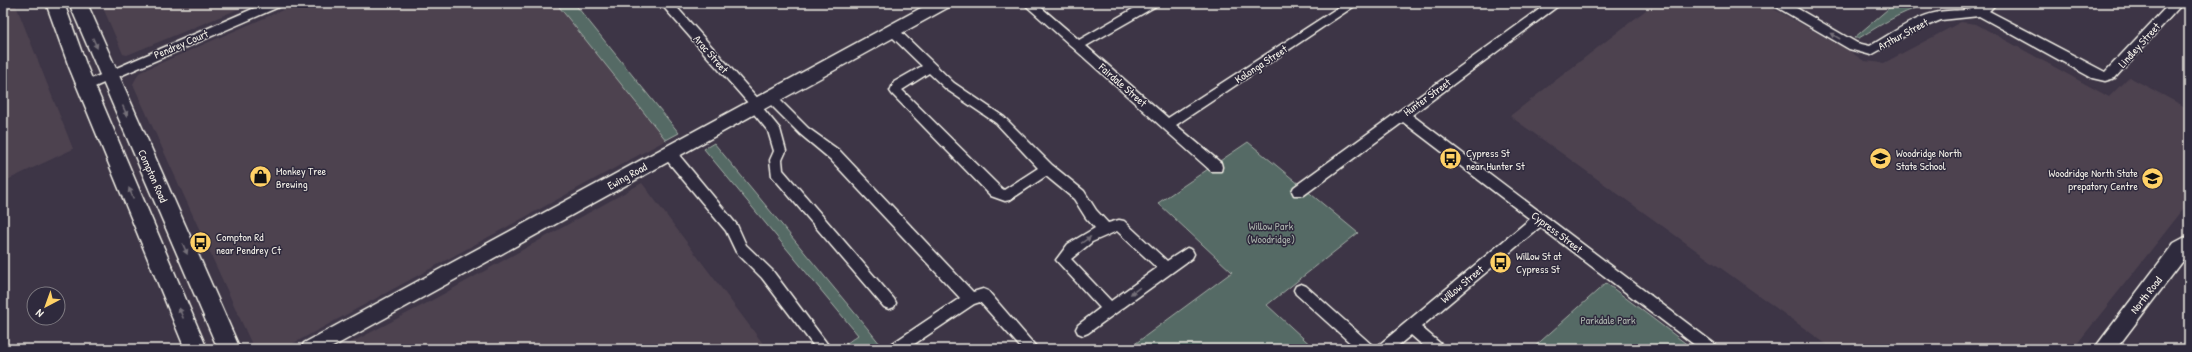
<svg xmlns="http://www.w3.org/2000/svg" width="2192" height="352" viewBox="0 0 2192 352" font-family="'Patrick Hand',sans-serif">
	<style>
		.built { fill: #4e4350 }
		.green { fill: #546a65; stroke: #a4aea6 }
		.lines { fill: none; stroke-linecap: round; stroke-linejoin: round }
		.street-casing { stroke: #f4f1e8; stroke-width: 3 }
		.secondary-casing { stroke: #f4f1e8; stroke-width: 3 }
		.primary-casing { stroke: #f4f1e8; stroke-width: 3 }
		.street { fill: #2f2a3d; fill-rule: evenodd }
		.secondary { fill: #2f2a3d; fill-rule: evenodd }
		.primary { fill: #2f2a3d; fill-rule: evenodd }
		.oneway { fill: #747079 }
		.labels { text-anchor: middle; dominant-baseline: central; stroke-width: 3; stroke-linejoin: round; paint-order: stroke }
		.street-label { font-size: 11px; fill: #f4f1e8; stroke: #2f2a3d }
		.poi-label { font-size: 11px; fill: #f4f1e8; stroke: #2f2a3d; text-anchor: start }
		.park-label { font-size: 11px; fill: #acb4ad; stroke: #2f2a3d }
	</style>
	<rect width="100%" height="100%" fill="#3d3546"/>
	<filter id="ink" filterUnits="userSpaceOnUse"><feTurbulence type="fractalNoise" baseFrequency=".025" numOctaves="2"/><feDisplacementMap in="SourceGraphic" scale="8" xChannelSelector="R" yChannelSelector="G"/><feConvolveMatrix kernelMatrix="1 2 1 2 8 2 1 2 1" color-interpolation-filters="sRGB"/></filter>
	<g filter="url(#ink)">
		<g class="built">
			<path d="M3,3h12l58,146 -70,33z"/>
			<path d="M101,3h152l-126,52 -4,-1z"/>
			<path d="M299,3h257l110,137 -383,209h-29l-121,-265 6,-11 8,-4z"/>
			<path d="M1655,3h108l83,46 18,12 20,2 77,-41 15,2 133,73 20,-20 60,32v93l-116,147h-240l-323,-233z"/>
			<path d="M642,183l125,166h-428l90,-47z"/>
		</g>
		<g class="green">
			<path d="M556,3h18l105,130 -13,7z"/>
			<path d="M1895,3h42c-29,4 -53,20 -78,35h-5z"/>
			<path d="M1248,142l110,91 -91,72 48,44h-187l104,-77 -74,-69z"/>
			<path d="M714,143l154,186 16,20h-45l19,-14 -154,-186z"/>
			<path d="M1606,283l87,66h-161z"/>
		</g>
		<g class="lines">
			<defs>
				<g id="street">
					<path d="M266,3h17l-2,3 -191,83 -4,2 -6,-5 2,-3z"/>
					<path d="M660,3h13l88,99 1,5 18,22 6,22 -4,9 1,10 111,129 2,4 -2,4 -5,2 -5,-2 -112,-131 -2,-16 4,-9 -6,-20 -18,-22 -1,-5z"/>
					<path d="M1023,3h13l43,37 64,-37h15l-2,3 -70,40 82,72 177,-115h14l-183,122 45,38 1,4 -1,4h-10z"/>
					<path d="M1548,3h14l-150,112 304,230 2,4h-18l-160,-122 -119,100 21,18 2,4h-17l-16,-14 -17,14h-17l2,-4 151,-126 -127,-97 -99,73h-10l-2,-4 2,-4z"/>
					<path d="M1773,3h15l69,40 13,3c21,-12 45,-30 69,-34 15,-3 33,1 45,-9h13l-8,8 116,61 65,-69h13l-68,75 -10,3 -13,-3 -113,-62 -38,4 -29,12 -41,23 -22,-6 -74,-43z"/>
					<path d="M893,27l4,1 57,55 50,34 48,48 32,26 12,19 12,13 11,-3 5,1 43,40 20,-13 5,2 2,4 -2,4 -104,75 -5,2 -5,-2 -2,-4 2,-4 22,-17 -44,-48 12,-16 27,-16 -9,-10 -12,-19 -28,-23 -36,24 -5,1 -14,-5 -99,-102 -2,-3 4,-9 28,-16 -33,-32 -2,-3 2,-3zM929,73l17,16 50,34 42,45 -34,22 -3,-2 -99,-98zM1117,231l40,37 -46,33 -40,-42 21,-17z"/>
					<path d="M770,92l4,2 34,34 32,23 133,141 10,-3 5,2 50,58h-16l-42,-47 -6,2 -67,45h-19l2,-4 70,-47 -130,-139 -30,-25 -34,-34 -2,-3 2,-3z"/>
					<path d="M669,148l5,1 63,76 9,20 26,25 59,79h-15l-54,-71 -26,-26 -10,-21 -62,-74 -1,-4 1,-4z"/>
					<path d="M1301,284l5,2 66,59 2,4h-17l-61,-55 -2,-4 2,-4z"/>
				</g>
				<g id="secondary">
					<path d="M930,3h21l-2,4 -620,342h-28l3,-6z"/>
					<path d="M2189,235v18l-73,96h-22l80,-106z"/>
				</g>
				<g id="primary">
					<path d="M46,3h18l23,64 120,282h-22l-116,-282z"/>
					<path d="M69,3h18l153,346h-22z"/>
				</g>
			</defs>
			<use href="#street" class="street-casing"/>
			<use href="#secondary" class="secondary-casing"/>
			<use href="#primary" class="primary-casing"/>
			<use href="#street" class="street"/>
			<use href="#secondary" class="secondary"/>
			<use href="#primary" class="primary"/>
		</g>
		<defs><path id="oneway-solid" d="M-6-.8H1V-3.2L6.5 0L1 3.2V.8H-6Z"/></defs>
		<g class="oneway">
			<use href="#oneway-solid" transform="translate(1835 36) rotate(-150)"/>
			<use href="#oneway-solid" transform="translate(95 43) rotate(66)"/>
			<use href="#oneway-solid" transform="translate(125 111) rotate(66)"/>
			<use href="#oneway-solid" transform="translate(131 193) rotate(-113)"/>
			<use href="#oneway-solid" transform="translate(1086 240) rotate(-34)"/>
			<use href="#oneway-solid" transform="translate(185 249) rotate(66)"/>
			<use href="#oneway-solid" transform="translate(1135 291) rotate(144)"/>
			<use href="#oneway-solid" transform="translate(181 313) rotate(-113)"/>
		</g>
	</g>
	<defs>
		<symbol id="bus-disc" viewBox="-11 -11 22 22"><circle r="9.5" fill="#ffd166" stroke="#2f2a3d"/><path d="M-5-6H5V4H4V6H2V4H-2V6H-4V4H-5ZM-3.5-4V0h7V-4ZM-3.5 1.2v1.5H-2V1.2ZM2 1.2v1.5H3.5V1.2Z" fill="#111"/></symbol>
		<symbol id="school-disc" viewBox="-11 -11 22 22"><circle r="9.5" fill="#ffd166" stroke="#2f2a3d"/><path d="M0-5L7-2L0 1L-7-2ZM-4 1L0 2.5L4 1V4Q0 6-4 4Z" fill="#111"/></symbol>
		<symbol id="shop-disc" viewBox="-11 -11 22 22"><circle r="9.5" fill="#ffd166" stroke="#2f2a3d"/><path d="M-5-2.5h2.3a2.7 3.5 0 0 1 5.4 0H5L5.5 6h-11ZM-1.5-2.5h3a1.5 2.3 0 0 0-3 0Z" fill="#111"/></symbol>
	</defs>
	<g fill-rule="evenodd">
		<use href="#bus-disc" x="1438" y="146" width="25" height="25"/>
		<use href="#school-disc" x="1868" y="146" width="25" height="25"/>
		<use href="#shop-disc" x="248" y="164" width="25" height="25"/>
		<use href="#school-disc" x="2140" y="166" width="25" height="25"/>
		<use href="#bus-disc" x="188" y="230" width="25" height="25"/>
		<use href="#bus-disc" x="1488" y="250" width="25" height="25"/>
	</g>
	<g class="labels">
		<g class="street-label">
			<text transform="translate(1903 34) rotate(-28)">Arthur Street</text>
			<text transform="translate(181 44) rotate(-23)">Pendrey Court</text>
			<text transform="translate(2139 45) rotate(-48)">Lindley Street</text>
			<text transform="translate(711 54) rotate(49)">Arac Street</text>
			<text transform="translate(1261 64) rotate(-33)">Kolonga Street</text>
			<text transform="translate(1123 85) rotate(41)">Fairdale Street</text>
			<text transform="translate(1427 97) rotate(-36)">Hunter Street</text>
			<text transform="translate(153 176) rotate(66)">Compton Road</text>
			<text transform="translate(627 176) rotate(-29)">Ewing Road</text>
			<text transform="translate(1557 232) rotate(37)">Cypress Street</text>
			<text transform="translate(1462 284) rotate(-40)">Willow Street</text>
			<text transform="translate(2146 295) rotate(-52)">North Road</text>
		</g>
		<g class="poi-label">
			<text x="1466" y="153">Cypress St<tspan x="1466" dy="13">near Hunter St</tspan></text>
			<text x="1896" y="153">Woodridge North<tspan x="1896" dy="13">State School</tspan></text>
			<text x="276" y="171">Monkey Tree<tspan x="276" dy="13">Brewing</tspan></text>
			<text x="2138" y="173" text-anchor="end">Woodridge North State<tspan x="2138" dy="13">prepatory Centre</tspan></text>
			<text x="216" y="237">Compton Rd<tspan x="216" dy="13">near Pendrey Ct</tspan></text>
			<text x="1516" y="256">Willow St at<tspan x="1516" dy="13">Cypress St</tspan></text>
		</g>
		<g class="park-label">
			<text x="1271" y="226">Willow Park<tspan x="1271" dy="13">(Woodridge)</tspan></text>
			<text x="1608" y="320">Parkdale Park</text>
		</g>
	</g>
	<rect width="2192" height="352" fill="none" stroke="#2f2a3d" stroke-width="16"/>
	<rect x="8" y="8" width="2176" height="336" fill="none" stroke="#f4f1e8" stroke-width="1.5" filter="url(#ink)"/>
	<g transform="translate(46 306) rotate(221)"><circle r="19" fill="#2f2a3d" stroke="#7e7a81"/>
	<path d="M0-3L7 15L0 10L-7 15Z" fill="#ffd166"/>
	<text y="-6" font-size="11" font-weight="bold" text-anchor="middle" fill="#f4f1e8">N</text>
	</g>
</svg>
